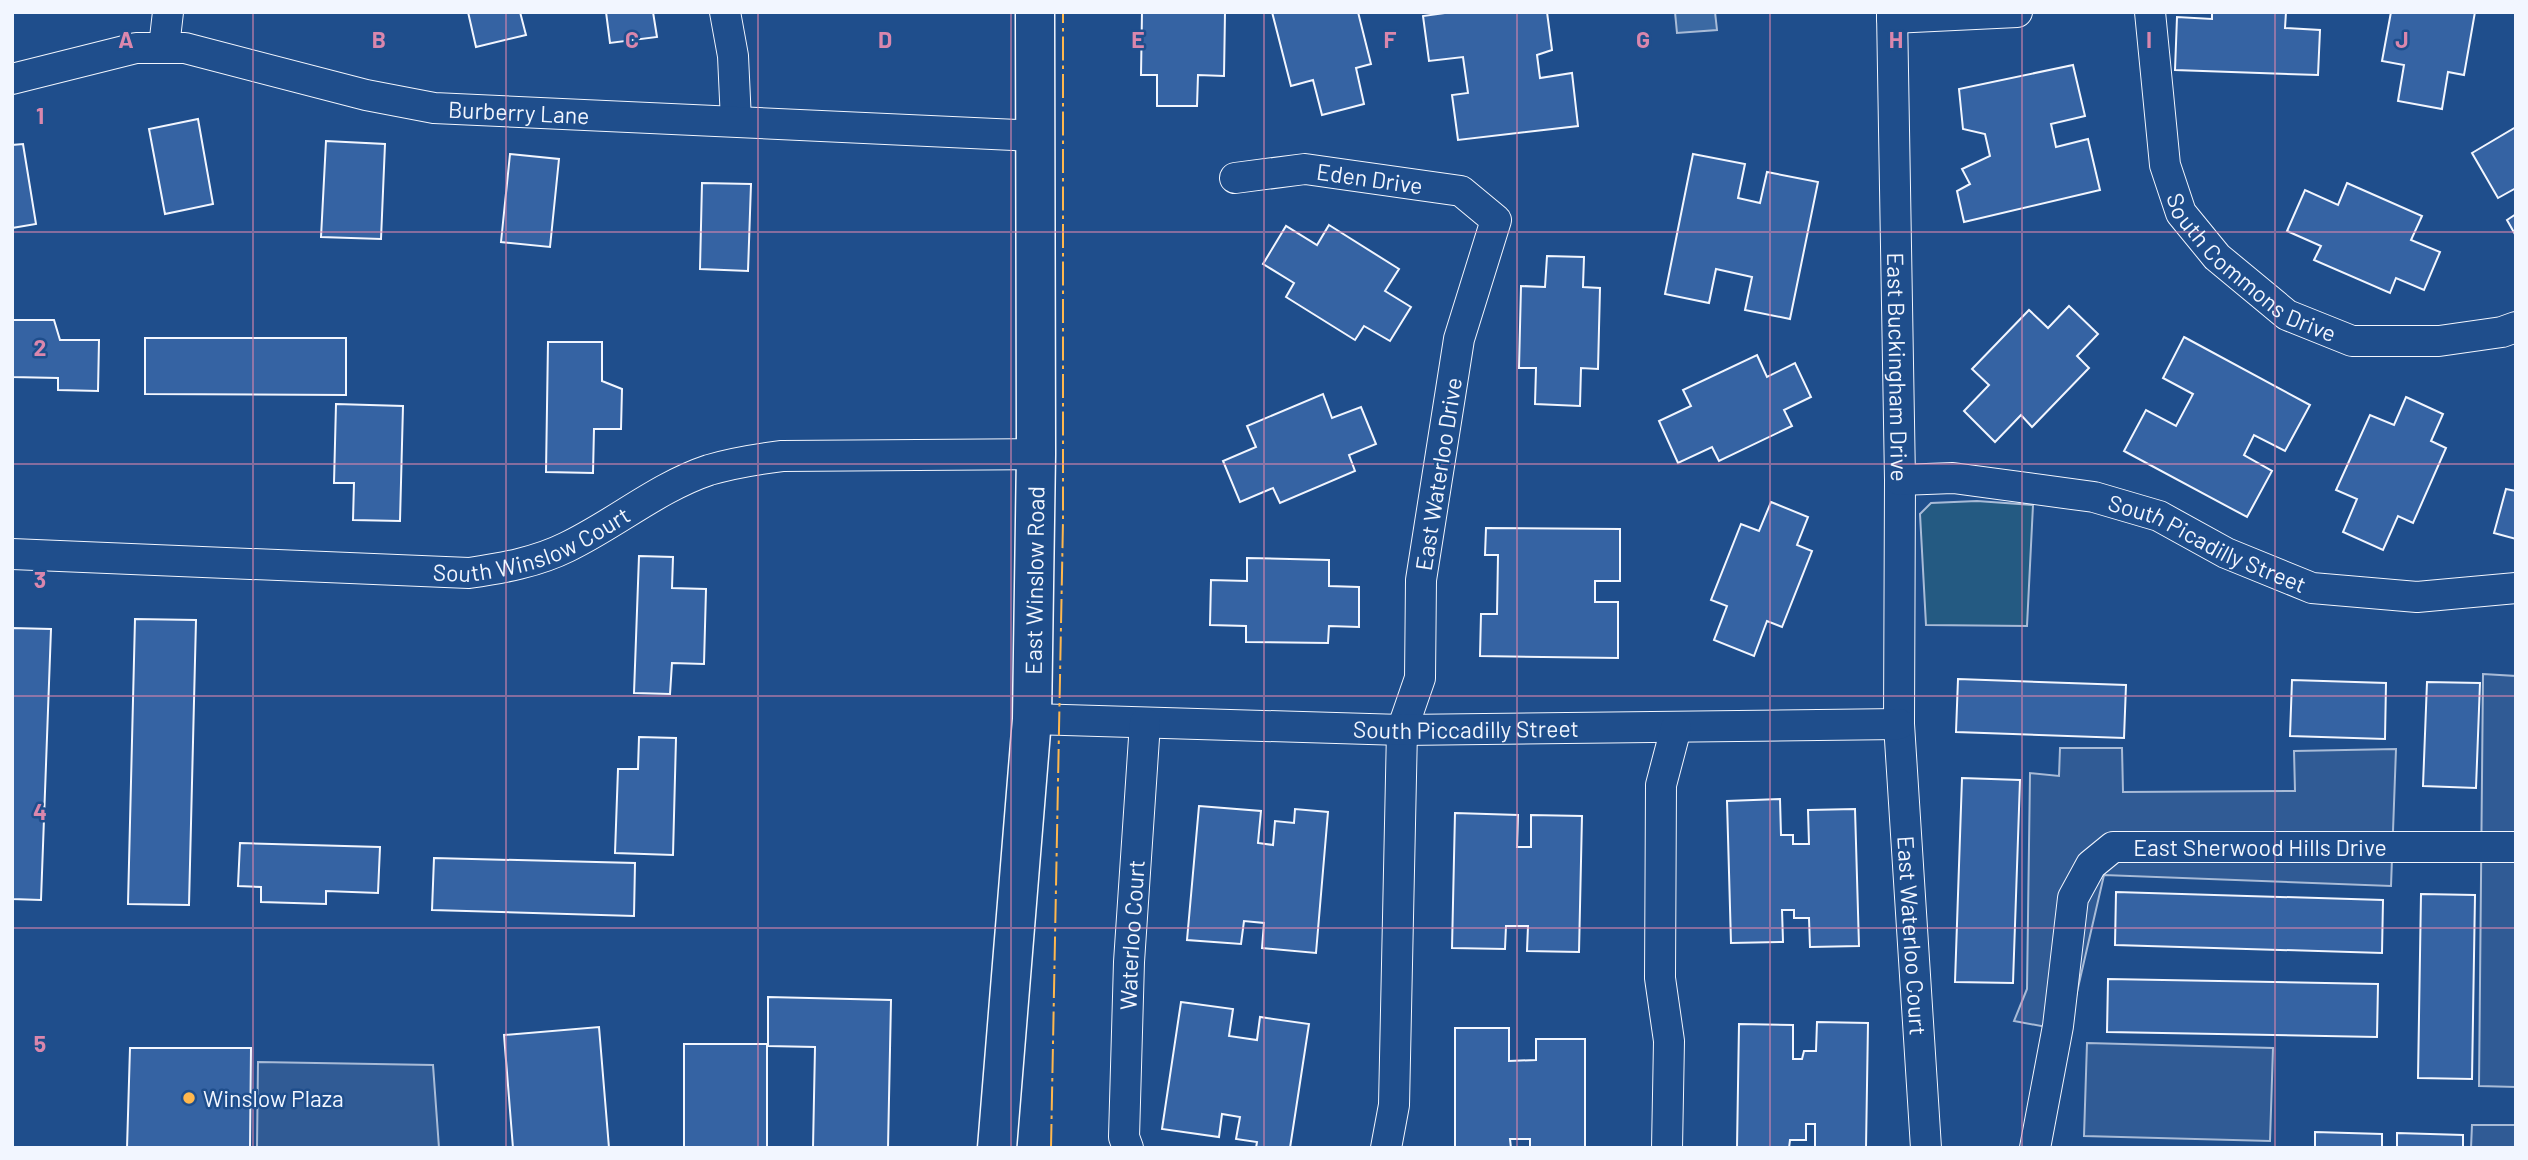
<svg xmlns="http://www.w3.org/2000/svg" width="2528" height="1160" viewBox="0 0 2528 1160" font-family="Barlow,sans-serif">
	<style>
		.green { fill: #245a82; stroke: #a8bbd7; stroke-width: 2 }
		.parking { fill: #305b95; stroke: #a8bbd7; stroke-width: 2 }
		.water { fill: #3b69a3; stroke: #a8bbd7; stroke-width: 2 }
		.building { fill: #3563a3; stroke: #f2f6ff; stroke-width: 2 }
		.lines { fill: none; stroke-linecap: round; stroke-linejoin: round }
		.street-casing { stroke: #f2f6ff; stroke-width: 32 }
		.secondary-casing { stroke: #f2f6ff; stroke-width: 41 }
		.street { stroke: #1f4e8c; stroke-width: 30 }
		.secondary { stroke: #1f4e8c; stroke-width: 38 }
		.power { stroke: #ffb74d; stroke-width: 2; stroke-dasharray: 24 5 3.5 5; stroke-linecap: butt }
		.grid { fill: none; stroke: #da87ad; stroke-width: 2; stroke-opacity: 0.55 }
		.poi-dot { fill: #ffb74d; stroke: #1f4e8c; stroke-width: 2.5 }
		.labels { text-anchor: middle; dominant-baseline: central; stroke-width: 5; stroke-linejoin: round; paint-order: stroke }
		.street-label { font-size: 23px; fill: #f2f6ff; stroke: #1f4e8c }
		.poi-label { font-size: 23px; fill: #f2f6ff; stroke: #1f4e8c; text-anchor: start }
		.grid-label { font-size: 23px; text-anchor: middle; font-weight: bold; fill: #da87ad; stroke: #1f4e8c; stroke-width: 5; stroke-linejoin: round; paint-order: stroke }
	</style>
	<rect width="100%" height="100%" fill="#1f4e8c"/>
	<path class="green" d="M1977,501l56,4 -6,121 -101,-1 -6,-111 11,-11z"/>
	<g class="parking">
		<path d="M2483,674l33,2v411l-37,-1z"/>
		<path d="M2060,748h62l1,44 172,-1 -1,-40 102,-2 -5,137 -287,-11 -36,156 -54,-10 13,-32 3,-216 29,3z"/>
		<path d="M2087,1043l186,5 -3,93 -186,-5z"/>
		<path d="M258,1062l175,3 6,83h-182z"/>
		<path d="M2472,1125h44v23h-45z"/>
	</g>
	<path class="water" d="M1675,12h40l2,18 -40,3z"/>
	<g class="building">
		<path d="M468,12h52l6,23 -50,12z"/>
		<path d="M606,12h47l4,25 -47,6z"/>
		<path d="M1142,12h83l-1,64 -26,-1 -1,31h-40v-31h-16z"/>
		<path d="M1272,12h86l13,52 -15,4 8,36 -42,11 -9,-35 -22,6z"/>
		<path d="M1452,12h95l5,38 -15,5 3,23 32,-5 6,53 -120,14 -6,-45 16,-2 -5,-36 -34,4 -6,-45z"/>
		<path d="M2212,12h74l-1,16 35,2 -2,45 -143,-5 2,-53 35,2z"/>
		<path d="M2391,12h84l-11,63 -16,-3 -6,37 -44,-8 6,-36 -22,-4z"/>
		<path d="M2073,65l12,51 -34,8 5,23 32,-8 12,51 -136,32 -7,-31 13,-7 -8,-15 28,-13 -5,-22 -22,-5 -4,-40z"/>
		<path d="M198,119l15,85 -48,10 -16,-85z"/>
		<path d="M2516,127v61l-18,10 -26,-45z"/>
		<path d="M326,141l59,3 -4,95 -60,-2z"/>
		<path d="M23,144l13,80 -24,4v-83z"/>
		<path d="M510,154l49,5 -9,88 -49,-5z"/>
		<path d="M1693,154l52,10 -7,34 22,5 7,-31 51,10 -28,137 -45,-9 7,-33 -36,-8 -7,34 -44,-9z"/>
		<path d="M702,183l49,1 -3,87 -48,-2z"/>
		<path d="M2347,183l75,33 -11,24 29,12 -16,38 -28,-12 -6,15 -76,-33 7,-14 -34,-15 18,-41 33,15z"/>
		<path d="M2516,214v22l-9,-16z"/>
		<path d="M1329,225l70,44 -14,22 26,16 -21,34 -26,-15 -9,14 -69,-43 8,-14 -31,-19 23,-38 31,19z"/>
		<path d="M1547,256l37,1 -1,30 17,1 -2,81 -17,-1 -1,38 -45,-2 1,-36h-17l2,-82 24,1z"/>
		<path d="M2069,306l29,28 -21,22 12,12 -57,59 -11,-12 -26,27 -31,-31 25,-26 -17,-16 57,-59 19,18z"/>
		<path d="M12,320h42l6,20h39l-1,51 -40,-1v-12l-46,-1z"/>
		<path d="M2184,337l126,68 -25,46 -31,-16 -10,20 28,16 -25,46 -123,-66 22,-41 30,16 17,-32 -30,-16z"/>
		<path d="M145,338h201v57l-201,-1z"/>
		<path d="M548,342h54v39l20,8 -1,40h-27l-1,44 -47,-1z"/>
		<path d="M1757,355l10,22 28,-14 16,34 -27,13 8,16 -73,35 -7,-14 -34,16 -19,-42 32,-15 -8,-16z"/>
		<path d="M1323,394l9,24 29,-11 15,37 -27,11 6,16 -75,32 -7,-15 -33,14 -17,-41 33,-14 -9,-21z"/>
		<path d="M2406,397l37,17 -12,27 15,7 -33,75 -15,-7 -15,34 -40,-18 14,-33 -21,-9 34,-75 24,10z"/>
		<path d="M336,404l67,2 -3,115 -47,-1 1,-37h-20z"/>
		<path d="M2506,489l10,2v48l-22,-6z"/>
		<path d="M1771,502l37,15 -11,28 15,6 -30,76 -15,-6 -13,35 -40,-16 13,-34 -16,-6 30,-76 18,7z"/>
		<path d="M1486,528l134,1v52h-25v21h23v56l-138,-2 1,-42h16l1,-59h-13z"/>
		<path d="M639,556l34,1 -1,31 34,1 -2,75 -32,-1 -2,31 -36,-1z"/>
		<path d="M1247,558l82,2v26l30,1v40l-30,-1 -1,17 -82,-1v-16l-36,-1 1,-45 36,1z"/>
		<path d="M135,619l61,1 -7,285 -61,-1z"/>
		<path d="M12,628l39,1 -10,271 -29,-1z"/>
		<path d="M1958,679l168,6 -2,53 -168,-6z"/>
		<path d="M2292,680l94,3 -1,56 -95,-3z"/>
		<path d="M2427,682l53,1 -4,105 -53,-2z"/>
		<path d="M639,737l37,1 -3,117 -58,-2 3,-84h20z"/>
		<path d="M1962,778l58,2 -7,203 -58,-1z"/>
		<path d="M1780,799l1,36h12v9h16l-1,-34 47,-1 4,137 -49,1 -1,-29h-15v-8h-12l1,32 -52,1 -4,-142z"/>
		<path d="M1199,806l62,5 -3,32 15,2 2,-24 19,2 1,-14 33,3 -12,141 -54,-5 2,-25 -20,-2 -3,23 -54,-4z"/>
		<path d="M1455,813l63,2 -1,32h14v-32l51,1 -3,136 -52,-1 1,-25h-22l-1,23 -53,-1z"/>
		<path d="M240,843l140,4 -2,46 -52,-2v13l-65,-2v-15l-23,-1z"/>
		<path d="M434,858l201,5 -1,53 -202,-6z"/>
		<path d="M2116,892l267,8 -1,53 -267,-8z"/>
		<path d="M2421,894l54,1 -3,184 -54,-1z"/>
		<path d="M2108,979l270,5 -1,53 -270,-5z"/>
		<path d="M768,997l123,3 -3,148h-75l2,-101 -47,-1z"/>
		<path d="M1181,1002l52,7 -4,27 28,4 3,-23 49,7 -19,124h-34l1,-6 -21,-3 4,-22 -18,-3 -3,23 -57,-8z"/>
		<path d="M1817,1022l51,1 -2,125h-51v-24h-9v16h-16l-1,8h-52l2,-124 54,1v34h9l2,-8h12z"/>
		<path d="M599,1027l10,121h-96l-9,-113z"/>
		<path d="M1455,1028h54v33l27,-1v-21h49v109h-55v-9h-20l1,9h-56z"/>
		<rect x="684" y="1044" width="83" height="104"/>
		<path d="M130,1048h121l-1,100h-123z"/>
		<path d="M2315,1132l67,2v14h-67z"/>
		<path d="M2397,1133l66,2v13h-66z"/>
	</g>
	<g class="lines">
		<defs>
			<g id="street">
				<path d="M725,12l8,44 3,65"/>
				<path id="s1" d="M1892,12l8,468 -1,244 27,424"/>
				<path id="s2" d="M2150,12l15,153 16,48 36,44 70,58 65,26h87l63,-9 14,-5"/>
				<path d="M1892,18l125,-6"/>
				<path d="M164,47l4,-35"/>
				<path id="s3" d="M12,79l124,-31h49l181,47 68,13 603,28"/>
				<path id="s4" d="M1235,178l70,-9 156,22 35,29 -37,119 -38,241 -1,98 -18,52 -8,375 -8,43"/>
				<path id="s5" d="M1900,480l53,-2 141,19 65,19 67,37 86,35 105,9 99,-9"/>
				<path id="s6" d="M12,554l457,19c34,-5 68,-11 98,-26 48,-23 91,-60 142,-77 24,-7 49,-11 73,-14l254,-2"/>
				<path id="s7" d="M1032,719l370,11 497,-6"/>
				<path id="s8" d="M1128,1148l-4,-11 5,-175 16,-239"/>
				<path d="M1667,1148l2,-107 -9,-63 1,-193 15,-57"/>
				<path id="s9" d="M2035,1148l23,-122 15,-128 18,-33 22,-18h403"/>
			</g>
			<g id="secondary">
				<path id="s10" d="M997,1148l35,-429 4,-265 -1,-442"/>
			</g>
		</defs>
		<use href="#street" class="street-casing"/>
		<use href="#secondary" class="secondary-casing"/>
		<use href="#street" class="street"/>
		<use href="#secondary" class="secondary"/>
		<path class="power" d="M1051,1148l12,-627v-509"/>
	</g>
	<path class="grid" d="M253,12v1136M506,12v1136M758,12v1136M1011,12v1136M1264,12v1136M1517,12v1136M1770,12v1136M2022,12v1136M2275,12v1136M12,232h2504M12,464h2504M12,696h2504M12,928h2504"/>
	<circle class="poi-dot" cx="189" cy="1098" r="7"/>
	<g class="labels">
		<g class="street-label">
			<text stroke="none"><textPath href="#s3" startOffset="518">Burberry Lane</textPath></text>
			<text stroke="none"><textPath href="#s4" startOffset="136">Eden Drive</textPath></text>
			<text stroke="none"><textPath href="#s2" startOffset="294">South Commons Drive</textPath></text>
			<text stroke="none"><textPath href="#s1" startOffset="355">East Buckingham Drive</textPath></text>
			<text transform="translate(1438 474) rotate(-81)">East Waterloo Drive</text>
			<text stroke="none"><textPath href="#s6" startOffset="525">South Winslow Court</textPath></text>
			<text stroke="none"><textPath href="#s5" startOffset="318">South Picadilly Street</textPath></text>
			<text stroke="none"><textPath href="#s10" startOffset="569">East Winslow Road</textPath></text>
			<text stroke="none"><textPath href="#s7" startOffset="434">South Piccadilly Street</textPath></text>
			<text stroke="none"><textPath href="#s9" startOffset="466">East Sherwood Hills Drive</textPath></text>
			<text stroke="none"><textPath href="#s8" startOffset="214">Waterloo Court</textPath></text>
			<text stroke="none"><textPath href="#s1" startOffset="924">East Waterloo Court</textPath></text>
		</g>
		<g class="poi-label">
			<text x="203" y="1098">Winslow Plaza</text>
		</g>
	</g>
	<g class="grid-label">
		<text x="126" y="48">A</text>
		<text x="379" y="48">B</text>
		<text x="632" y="48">C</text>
		<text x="885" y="48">D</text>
		<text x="1138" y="48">E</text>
		<text x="1390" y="48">F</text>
		<text x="1643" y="48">G</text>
		<text x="1896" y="48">H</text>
		<text x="2149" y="48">I</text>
		<text x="2402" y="48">J</text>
		<text x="40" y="124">1</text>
		<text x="40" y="356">2</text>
		<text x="40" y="588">3</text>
		<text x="40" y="820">4</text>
		<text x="40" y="1052">5</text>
	</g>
	<rect width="2528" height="1160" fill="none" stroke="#f2f6ff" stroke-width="28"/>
</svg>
